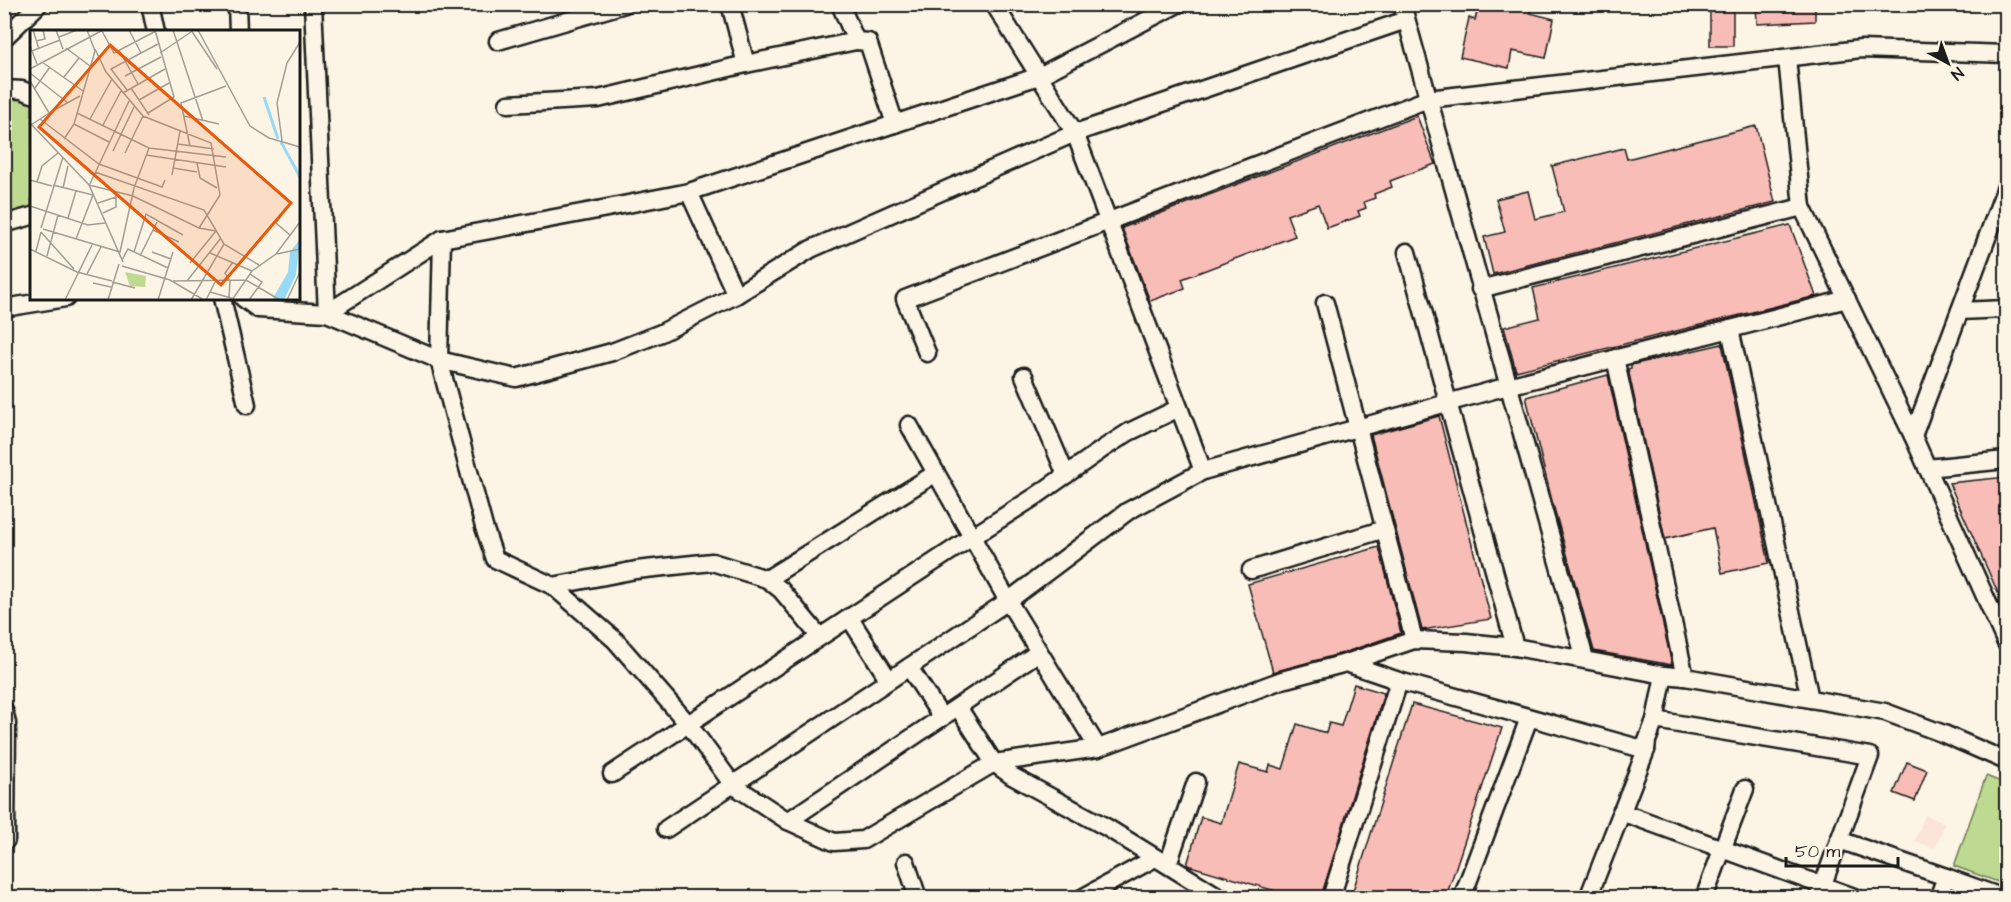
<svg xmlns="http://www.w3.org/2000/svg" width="2011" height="902" viewBox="0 0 2011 902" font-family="'Architects Daughter',sans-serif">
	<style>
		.built { fill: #fbe4d8 }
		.green { fill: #bed990; stroke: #6d7a56; stroke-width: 1.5 }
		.building { fill: #f9bdb8; stroke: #1c1c1c; stroke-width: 1.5 }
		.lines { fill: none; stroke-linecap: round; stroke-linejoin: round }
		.minor-casing { stroke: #1c1c1c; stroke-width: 21 }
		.minor { stroke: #fcf5e5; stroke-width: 16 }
		.inset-river { fill: none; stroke: #96daf8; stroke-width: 3 }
		.inset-road { fill: none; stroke: #a29e95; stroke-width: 1.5 }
		.view { fill: #e8590c; fill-opacity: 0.15; stroke: #e8590c; stroke-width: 3 }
		.inset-edge { fill: none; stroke: #1c1c1c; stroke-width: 3 }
	</style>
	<rect width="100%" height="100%" fill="#fcf5e5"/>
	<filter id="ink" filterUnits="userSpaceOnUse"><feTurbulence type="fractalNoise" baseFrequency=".0167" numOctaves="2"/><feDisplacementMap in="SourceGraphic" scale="12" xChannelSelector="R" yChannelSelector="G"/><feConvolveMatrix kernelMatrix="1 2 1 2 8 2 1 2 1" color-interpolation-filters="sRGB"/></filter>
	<g filter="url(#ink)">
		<g class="built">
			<path d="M1925,815l20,8 -10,25 -20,-7z"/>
			<path d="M1951,888l25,9 -29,1z"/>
		</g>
		<g class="green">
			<path d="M5,93l27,9 -1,107 -26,9z"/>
			<path d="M1986,776l20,8v101l-52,-19z"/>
		</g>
		<g class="building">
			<path d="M1479,4h53l-2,9 24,6 -8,39 -34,-7 -3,17 -49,-11 9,-39 6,2z"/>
			<rect x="1710" y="4" width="23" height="42"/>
			<path d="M1774,4h41v17l-58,3 -1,-19z"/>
			<path d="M1417,116l18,48 -45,17 2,6 -18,7 1,4 -11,4 2,6 -8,3 2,5 -33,12 -9,-24 -31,11 8,21 -113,43 3,9 -35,13 -28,-73z"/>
			<path d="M1756,126l19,76 -282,72 -9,-37 21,-5 -9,-33 32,-8 7,28 29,-7 -12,-46 72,-18 3,11z"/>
			<path d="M1790,225l26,71 -300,75 -12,-44 36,-9 -7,-30z"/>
			<path d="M1722,344l47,219 -47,10 -9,-45 -48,11 -37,-170 3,-1v-3z"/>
			<path d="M1608,375l64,290 -78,-14 -43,-154 -25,-100z"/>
			<path d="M1439,416l52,203 -69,11 -51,-195z"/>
			<path d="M2007,477v136l-58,-130z"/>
			<path d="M1379,547l22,86 -58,20 -70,19 -25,-88z"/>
			<path d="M1354,684l30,9 -63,204h-25l-109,-32 14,-48 20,6 18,-59 29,8 2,-7 13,4 14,-45 29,9 3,-10 12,3z"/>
			<path d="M1412,704l90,24 -56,169h-95z"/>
			<path d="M1907,762l20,8 -12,31 -21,-8z"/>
		</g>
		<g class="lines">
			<defs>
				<g id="minor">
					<path d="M150,4l6,28"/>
					<path d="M237,4l1,28"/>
					<path d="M313,4l14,309"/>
					<path d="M730,4l16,60"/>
					<path d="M994,4l81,129 128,338"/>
					<path d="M1402,4l183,655"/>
					<path d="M4,38l35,-34"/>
					<path d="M498,41l127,-37"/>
					<path d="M856,41l12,1 27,82"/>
					<path d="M1787,58l15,149 111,229 93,207"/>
					<path d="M4,89l18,1 10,4"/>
					<path d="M508,104l90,-5 148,-35 110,-23 -16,-37"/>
					<path d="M689,192l47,103"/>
					<path d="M4,224l28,-8"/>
					<path d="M442,239l-3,121 45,167 11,32 58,27 62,54 74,85 44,60 55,36 46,21 29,-2 131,-77 104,-15 184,-68 64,-17 68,-23 52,2 49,5 149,28 21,2 200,35 59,22 62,27"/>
					<path d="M1407,252l108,395"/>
					<path d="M1480,289l322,-82"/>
					<path d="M222,298l25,107"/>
					<path d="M243,298l15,11 69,4 112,47 77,18 96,-26 49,-19 75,-38 75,-46 264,-116 331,-113"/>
					<path d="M1325,303l89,337"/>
					<path d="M4,308l62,-10"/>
					<path d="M1960,311l46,-2"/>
					<path d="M327,313l115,-74 150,-28 97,-19 24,-8 326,-108 139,-72"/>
					<path d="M1730,329l80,370"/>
					<path d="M927,353l-22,-54 523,-200 433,-50 145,5"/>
					<path d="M1615,358l70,319"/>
					<path d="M1024,376l42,99"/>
					<path d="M909,425l99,176 90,147"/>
					<path d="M1913,436l93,-249"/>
					<path d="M1927,468l79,-8"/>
					<path d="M1251,570l134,-41"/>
					<path d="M767,579l169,-106"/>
					<path d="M553,586l83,-16 76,-8 55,17 14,11 39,47"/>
					<path d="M849,617l40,63"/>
					<path d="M1346,663l53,18 247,69"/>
					<path d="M909,667l33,51"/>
					<path d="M958,707l36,56 18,13 94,51 115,71"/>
					<path d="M4,710l3,13 -1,117"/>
					<path d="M1655,720l215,36 -52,142"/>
					<path d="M612,774l360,-237 64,-41 68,-48 25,-16 50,-24"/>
					<path d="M1621,812l236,86"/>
					<path d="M788,821l251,-169"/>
					<path d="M666,829l342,-228 120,-90 75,-40 305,-85 339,-87"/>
					<path d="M1839,840l107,37"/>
					<path d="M906,862l12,36"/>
					<path d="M1168,864l28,-82"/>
					<path d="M1082,898l73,-40"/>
					<path d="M1331,898l68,-217"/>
					<path d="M1462,898l67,-180"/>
					<path d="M1588,898l58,-148 1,-9 8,-21 9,-45"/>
					<path d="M1704,898l41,-109"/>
					<path d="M1938,898l8,-21 58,21"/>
				</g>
			</defs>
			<use href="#minor" class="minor-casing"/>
			<use href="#minor" class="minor"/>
		</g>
	</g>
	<g transform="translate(30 30)">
		<rect width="270" height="270" fill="#fcf5e5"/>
		<path d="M95,242l21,4 -1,11 -15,-1z" fill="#bed990"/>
		<path d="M270,209l-4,36 -12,25h-12l16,-28 2,-20z" fill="#96daf8"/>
		<path class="inset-river" d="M234,67l14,42M251,112l19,35"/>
		<path class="inset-road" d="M3,0l6,19M26,0l7,19M99,0l12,23M143,0l30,91M161,0l26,39M168,0l52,96 19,12 31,9M72,1l12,22 42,-22M29,7l18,-7M6,11l9,-2 -2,-9M0,16l7,18M36,18l24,18M65,19l11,23 37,44 68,27 9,52 -21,33M89,20l19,34M2,21l28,-11M130,23l31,-21M12,32l41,29M0,39l73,-39M0,43l38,30M95,46l36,-19M34,47l15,-19M0,51l19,32 31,-17M5,58l15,-21M101,58l18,27M97,60l-16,-21 47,-25M93,63l42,-24M109,70l30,-17M47,83l72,35 77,9M118,83l26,-16 -19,-67M154,86l35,8M10,89l59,45 63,23 3,-7M60,89l22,-40M0,93l59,62 34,77M44,94l35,18M1,95l18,-12M73,95l18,-34M34,109l10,-15 21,-73 -8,-21M252,111l-5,-38 10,-40 13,-21M148,114l36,5M160,116l-9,-43 45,-17M83,121l21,-44M95,123l18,-37M116,125l80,12M167,133l3,15 17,10M143,138l24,4M65,142l109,38 20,34M142,145l8,-44M0,150l22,6M7,152l5,-16 16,-13M23,155l40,10 -17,44M59,155l44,11 66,32 17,3M59,156l40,-85M33,158l5,-22M68,173l18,-6M0,176l58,19 17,-2M256,178l-10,15 14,12M73,183l13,-6v-15M38,188l8,-27M11,198l22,-71M13,199l77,23 14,-64 15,-40M123,200l26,12M11,202l33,37M0,219l47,23 35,9M6,221l5,-19M104,222l12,-38 37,21M122,222l19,7M180,223l42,18M247,224l23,-5M17,226l11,-41M110,226l18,-36M92,230l6,-11 40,19M160,233l26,-32M92,236l48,14 34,20M57,244l14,-27M143,251l73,-1 34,20M157,251l34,-43M82,252l23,6M63,253l18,4M180,262l28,8M199,267l1,-16 -5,-8 8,-11M35,270l27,-55M78,270l11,-36M128,270l15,-48M161,270l33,-56 35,21M176,270l9,-18M202,270l20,-29 24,-17 24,-32M219,270l13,-18 -12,-8M257,270l13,-28"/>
		<path class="view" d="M80,15l181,158 -70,82 -182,-158z"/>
		<rect width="270" height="270" class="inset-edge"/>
	</g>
	<rect width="2011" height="902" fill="none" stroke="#fcf5e5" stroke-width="24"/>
	<rect x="12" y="12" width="1987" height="878" fill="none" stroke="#1c1c1c" stroke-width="2" filter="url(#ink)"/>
	<g transform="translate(1948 63) rotate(139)" stroke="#fcf5e5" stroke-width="4.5" paint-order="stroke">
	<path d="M0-4.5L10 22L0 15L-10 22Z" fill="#1c1c1c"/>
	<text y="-9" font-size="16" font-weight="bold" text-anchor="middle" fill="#1c1c1c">N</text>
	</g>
	<path d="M1786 857v9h112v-9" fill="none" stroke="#1c1c1c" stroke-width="3"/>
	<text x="1795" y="857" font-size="18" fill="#1c1c1c" stroke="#fcf5e5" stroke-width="4.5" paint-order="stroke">50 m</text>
</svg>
